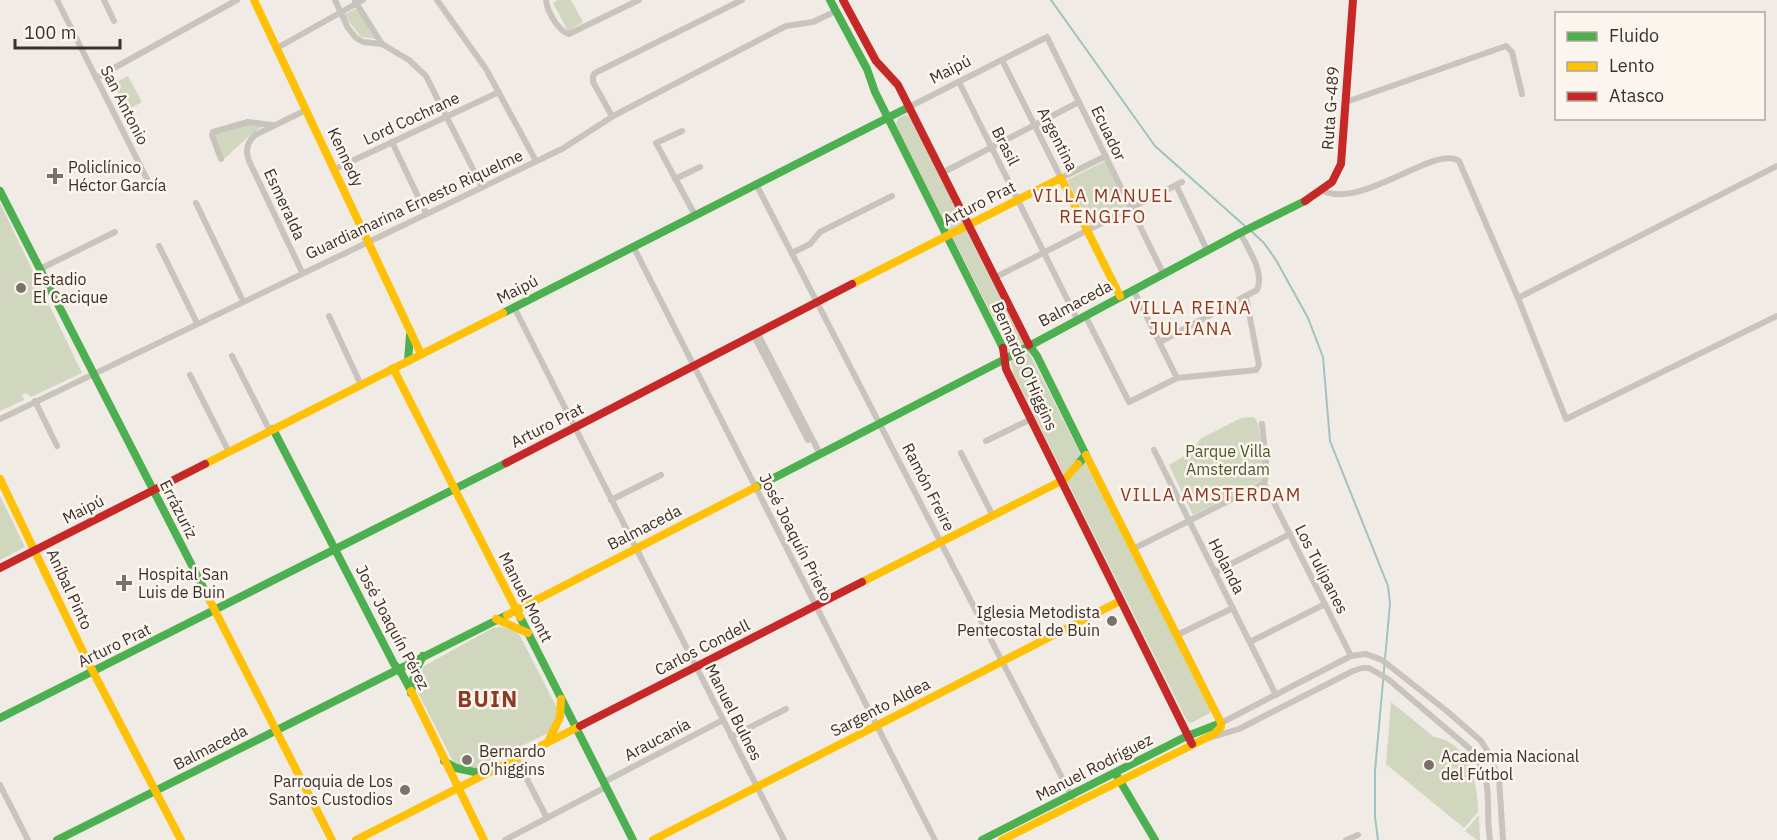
<svg xmlns="http://www.w3.org/2000/svg" width="1777" height="840" viewBox="0 0 1777 840" font-family="'IBM Plex Sans',sans-serif">
	<style>
		.green { fill: #d1d6bf }
		.lines { fill: none; stroke-linecap: round; stroke-linejoin: round }
		.stream { stroke: #a1c2c1; stroke-width: 2 }
		.street { stroke: #c9c3be; stroke-width: 6 }
		.fast { stroke: #4caf50; stroke-width: 8 }
		.slow { stroke: #ffc107; stroke-width: 8 }
		.jam { stroke: #c62828; stroke-width: 8 }
		.poi-dot { fill: #7a716c; stroke: #fbf5ee; stroke-width: 2 }
		.labels { text-anchor: middle; dominant-baseline: central; stroke-width: 5; stroke-linejoin: round; paint-order: stroke }
		.street-label { font-size: 16px; fill: #3b302b; stroke: #fbf5ee }
		.poi-label { font-size: 16px; fill: #3b302b; stroke: #fbf5ee; text-anchor: start }
		.park-label { font-size: 16px; fill: #4a5a2e; stroke: #fbf5ee }
		.neighbourhood-label { font-size: 18px; letter-spacing: 1.5px; fill: #8c3b22; stroke: #fbf5ee }
		.district-label { font-size: 22px; font-weight: bold; letter-spacing: 1.5px; fill: #8c3b22; stroke: #fbf5ee }
	</style>
	<rect width="100%" height="100%" fill="#f0ebe5"/>
	<g class="green">
		<path d="M558,0h13l12,22 -15,9 -15,-28z"/>
		<path d="M357,8l19,31 -15,-2 -17,-22z"/>
		<path d="M128,76l14,26 -15,8 -14,-26z"/>
		<path d="M906,115l4,3 300,591v4l-19,10 -3,-1 -3,-5 -171,-342 -7,-30 -111,-220 2,-7z"/>
		<path d="M250,124l13,2 -13,9 -27,25 -9,-26z"/>
		<path d="M1105,161l22,45 -37,19 -23,-45z"/>
		<path d="M0,203l82,170 -51,24 -5,-4 -4,2 2,5 -24,11z"/>
		<path d="M1254,417l4,7 7,50 -3,6 -69,35 -24,-50 25,-15 6,-11 41,-21z"/>
		<path d="M0,496l25,51 -25,13z"/>
		<path d="M500,627l12,3 7,4 39,76 -8,22 -73,36 -22,-3 -38,-74 -1,-7 8,-18 69,-38z"/>
		<path d="M1391,702l43,35c35,5 44,46 44,75l-14,16 -78,-64z"/>
		<path d="M1479,815l1,25h-3l-12,-9z"/>
	</g>
	<g class="lines">
		<g class="stream">
			<path d="M1051,0l104,146 91,81"/>
			<path d="M1251,231l13,12 12,17 32,58 15,39 7,84 58,145 2,17 -15,168v46l3,23"/>
		</g>
		<g class="street">
			<path d="M57,0l95,189"/>
			<path d="M104,0l10,21"/>
			<path d="M335,0l13,28 8,10 7,4 19,2 27,16 17,16 56,111"/>
			<path d="M437,0l49,69 50,92"/>
			<path d="M546,0c1,11 12,31 23,34l70,-34"/>
			<path d="M355,1l27,43"/>
			<path d="M277,48l86,-48"/>
			<path d="M1002,60l59,118 45,-22"/>
			<path d="M96,78l141,-78"/>
			<path d="M959,82l118,237"/>
			<path d="M1346,102l160,-56 6,6 10,42"/>
			<path d="M909,107l138,-70 116,236"/>
			<path d="M612,116l-19,-34v-6l2,-3 147,-73"/>
			<path d="M682,131l-26,12 39,72"/>
			<path d="M392,142l34,71"/>
			<path d="M221,159l-9,-24 1,-3 35,-10 25,3"/>
			<path d="M335,169l164,-77"/>
			<path d="M942,173l137,-71"/>
			<path d="M675,179l25,-12"/>
			<path d="M756,184l316,613"/>
			<path d="M1176,185l31,65"/>
			<path d="M1323,191c40,18 113,-47 136,-30l59,137 48,121 211,-103"/>
			<path d="M196,203l47,98"/>
			<path d="M159,246l38,77"/>
			<path d="M633,246l302,594"/>
			<path d="M792,253l18,-9 10,-12 72,-36"/>
			<path d="M40,269l75,-37"/>
			<path d="M302,272l-53,-111c-4,-10 -2,-19 6,-26l51,-25"/>
			<path d="M994,278l188,-96"/>
			<path d="M1133,289l44,89"/>
			<path d="M1518,298l259,-132"/>
			<path d="M514,307l270,533"/>
			<path d="M1085,315l44,87 48,-24 79,-8 3,-5 -13,-68"/>
			<path d="M329,316l32,69"/>
			<path d="M757,332l63,122"/>
			<path d="M753,334l55,106"/>
			<path d="M1160,342l97,-52c8,-17 -9,-42 -17,-57"/>
			<path d="M232,356l38,75"/>
			<path d="M190,375l39,77"/>
			<path d="M35,401l22,45"/>
			<path d="M0,419l562,-270 53,-34 171,-89 27,-4 23,-11"/>
			<path d="M1262,424l5,49 -3,10 87,173"/>
			<path d="M986,441l45,-22"/>
			<path d="M1154,450l122,245"/>
			<path d="M961,453l32,63"/>
			<path d="M611,500l50,-25"/>
			<path d="M1133,549l131,-66"/>
			<path d="M1215,572l75,-38"/>
			<path d="M1177,635l56,-27"/>
			<path d="M1250,642l75,-38"/>
			<path d="M1221,723l130,-67 15,-2 16,6 66,52 33,29 7,11 11,27 4,61"/>
			<path d="M731,737l55,-28"/>
			<path d="M1209,738l30,-9 114,-58 9,-3h7l19,11 81,69c28,37 15,52 21,92"/>
			<path d="M516,758l31,60"/>
			<path d="M604,782l119,-62"/>
			<path d="M0,785l28,55"/>
			<path d="M505,840l101,-53"/>
			<path d="M1346,840l12,-5"/>
		</g>
		<g class="fast">
			<path d="M830,0l37,69 8,23 128,256"/>
			<path d="M0,191l205,400"/>
			<path d="M503,313l406,-206"/>
			<path d="M1029,345l8,11 49,99 -8,9"/>
			<path d="M408,361l2,-26"/>
			<path d="M273,429l121,235 8,10 9,17"/>
			<path d="M756,487l249,-128 235,-126 65,-32"/>
			<path d="M520,617l113,223"/>
			<path d="M411,693l3,-19 9,-18"/>
			<path d="M0,718l506,-255"/>
			<path d="M444,761l12,7 28,6"/>
			<path d="M1117,776l38,64"/>
			<path d="M57,840l450,-225"/>
			<path d="M982,840l203,-103 36,-14"/>
		</g>
		<g class="slow">
			<path d="M254,0l167,354"/>
			<path d="M852,284l209,-106 59,118"/>
			<path d="M393,368l127,249"/>
			<path d="M1086,455l135,268"/>
			<path d="M205,464l298,-151"/>
			<path d="M0,479l88,183 93,178"/>
			<path d="M862,582l203,-103 13,-15"/>
			<path d="M205,591l127,249"/>
			<path d="M507,615l249,-128"/>
			<path d="M496,619l32,14"/>
			<path d="M411,691l73,149"/>
			<path d="M549,740l11,-23 1,-18"/>
			<path d="M356,840l224,-114"/>
			<path d="M653,840l467,-239"/>
			<path d="M1002,840l212,-106 7,-7v-4"/>
		</g>
		<g class="jam">
			<path d="M843,0l33,61 22,24 131,260"/>
			<path d="M1305,201l27,-19 9,-18 12,-164"/>
			<path d="M1003,348l3,21 186,375"/>
			<path d="M506,463l346,-179"/>
			<path d="M0,568l205,-104"/>
			<path d="M580,726l282,-144"/>
		</g>
	</g>
	<g class="poi-dot">
		<path d="M52 167h6v6h6v6h-6v6h-6v-6h-6v-6h6z"/>
		<circle cx="21" cy="288" r="6"/>
		<path d="M121 574h6v6h6v6h-6v6h-6v-6h-6v-6h6z"/>
		<circle cx="1112" cy="621" r="6"/>
		<circle cx="467" cy="760" r="6"/>
		<circle cx="1429" cy="765" r="6"/>
		<circle cx="405" cy="790" r="6"/>
	</g>
	<g class="labels">
		<g class="street-label">
			<text transform="translate(950 69) rotate(-27)">Maipú</text>
			<text transform="translate(125 105) rotate(63)">San Antonio</text>
			<text transform="translate(1330 108) rotate(-86)">Ruta G-489</text>
			<text transform="translate(411 118) rotate(-25)">Lord Cochrane</text>
			<text transform="translate(1109 133) rotate(64)">Ecuador</text>
			<text transform="translate(1058 139) rotate(63)">Argentina</text>
			<text transform="translate(1006 146) rotate(63)">Brasil</text>
			<text transform="translate(346 157) rotate(65)">Kennedy</text>
			<text transform="translate(979 203) rotate(-27)">Arturo Prat</text>
			<text transform="translate(285 204) rotate(65)">Esmeralda</text>
			<text transform="translate(414 204) rotate(-25)">Guardiamarina Ernesto Riquelme</text>
			<text transform="translate(517 289) rotate(-27)">Maipú</text>
			<text transform="translate(1075 303) rotate(-28)">Balmaceda</text>
			<text transform="translate(1025 366) rotate(66)">Bernardo O'Higgins</text>
			<text transform="translate(547 425) rotate(-27)">Arturo Prat</text>
			<text transform="translate(929 487) rotate(63)">Ramón Freire</text>
			<text transform="translate(83 509) rotate(-27)">Maipú</text>
			<text transform="translate(179 509) rotate(63)">Errázuriz</text>
			<text transform="translate(644 527) rotate(-27)">Balmaceda</text>
			<text transform="translate(796 537) rotate(63)">José Joaquín Prieto</text>
			<text transform="translate(1227 566) rotate(63)">Holanda</text>
			<text transform="translate(1322 569) rotate(63)">Los Tulipanes</text>
			<text transform="translate(70 589) rotate(65)">Aníbal Pinto</text>
			<text transform="translate(526 597) rotate(63)">Manuel Montt</text>
			<text transform="translate(393 627) rotate(62)">José Joaquín Pérez</text>
			<text transform="translate(114 645) rotate(-26)">Arturo Prat</text>
			<text transform="translate(702 647) rotate(-27)">Carlos Condell</text>
			<text transform="translate(880 707) rotate(-27)">Sargento Aldea</text>
			<text transform="translate(734 712) rotate(63)">Manuel Bulnes</text>
			<text transform="translate(657 739) rotate(-28)">Araucanía</text>
			<text transform="translate(210 747) rotate(-27)">Balmaceda</text>
			<text transform="translate(1094 767) rotate(-27)">Manuel Rodríguez</text>
		</g>
		<g class="poi-label">
			<text x="68" y="167">Policlínico<tspan x="68" dy="18">Héctor García</tspan></text>
			<text x="33" y="279">Estadio<tspan x="33" dy="18">El Cacique</tspan></text>
			<text x="138" y="574">Hospital San<tspan x="138" dy="18">Luis de Buin</tspan></text>
			<text x="1100" y="612" text-anchor="end">Iglesia Metodista<tspan x="1100" dy="18">Pentecostal de Buin</tspan></text>
			<text x="479" y="751">Bernardo<tspan x="479" dy="18">O'higgins</tspan></text>
			<text x="1441" y="756">Academia Nacional<tspan x="1441" dy="18">del Fútbol</tspan></text>
			<text x="393" y="781" text-anchor="end">Parroquia de Los<tspan x="393" dy="18">Santos Custodios</tspan></text>
		</g>
		<g class="park-label">
			<text x="1228" y="451">Parque Villa<tspan x="1228" dy="18">Amsterdam</tspan></text>
		</g>
		<g class="neighbourhood-label">
			<text x="1103" y="195">VILLA MANUEL<tspan x="1103" dy="21">RENGIFO</tspan></text>
			<text x="1191" y="307">VILLA REINA<tspan x="1191" dy="21">JULIANA</tspan></text>
			<text x="1211" y="494">VILLA AMSTERDAM</text>
		</g>
		<g class="district-label">
			<text x="488" y="698">BUIN</text>
		</g>
	</g>
	<rect x="1555" y="12" width="210" height="108" fill="#fbf5ee" stroke="#aea6a0" stroke-width="1.5"/>
	<rect x="1567" y="32" width="30" height="9" fill="#4caf50" stroke="#aea6a0" stroke-width="1.5"/>
	<text x="1609" y="42" font-size="18" fill="#3b302b">Fluido</text>
	<rect x="1567" y="62" width="30" height="9" fill="#ffc107" stroke="#aea6a0" stroke-width="1.5"/>
	<text x="1609" y="72" font-size="18" fill="#3b302b">Lento</text>
	<rect x="1567" y="92" width="30" height="9" fill="#c62828" stroke="#aea6a0" stroke-width="1.5"/>
	<text x="1609" y="102" font-size="18" fill="#3b302b">Atasco</text>
	<path d="M15 39v9h105v-9" fill="none" stroke="#3b302b" stroke-width="3"/>
	<text x="24" y="39" font-size="18" fill="#3b302b" stroke="#fbf5ee" stroke-width="4.5" paint-order="stroke">100 m</text>
</svg>
